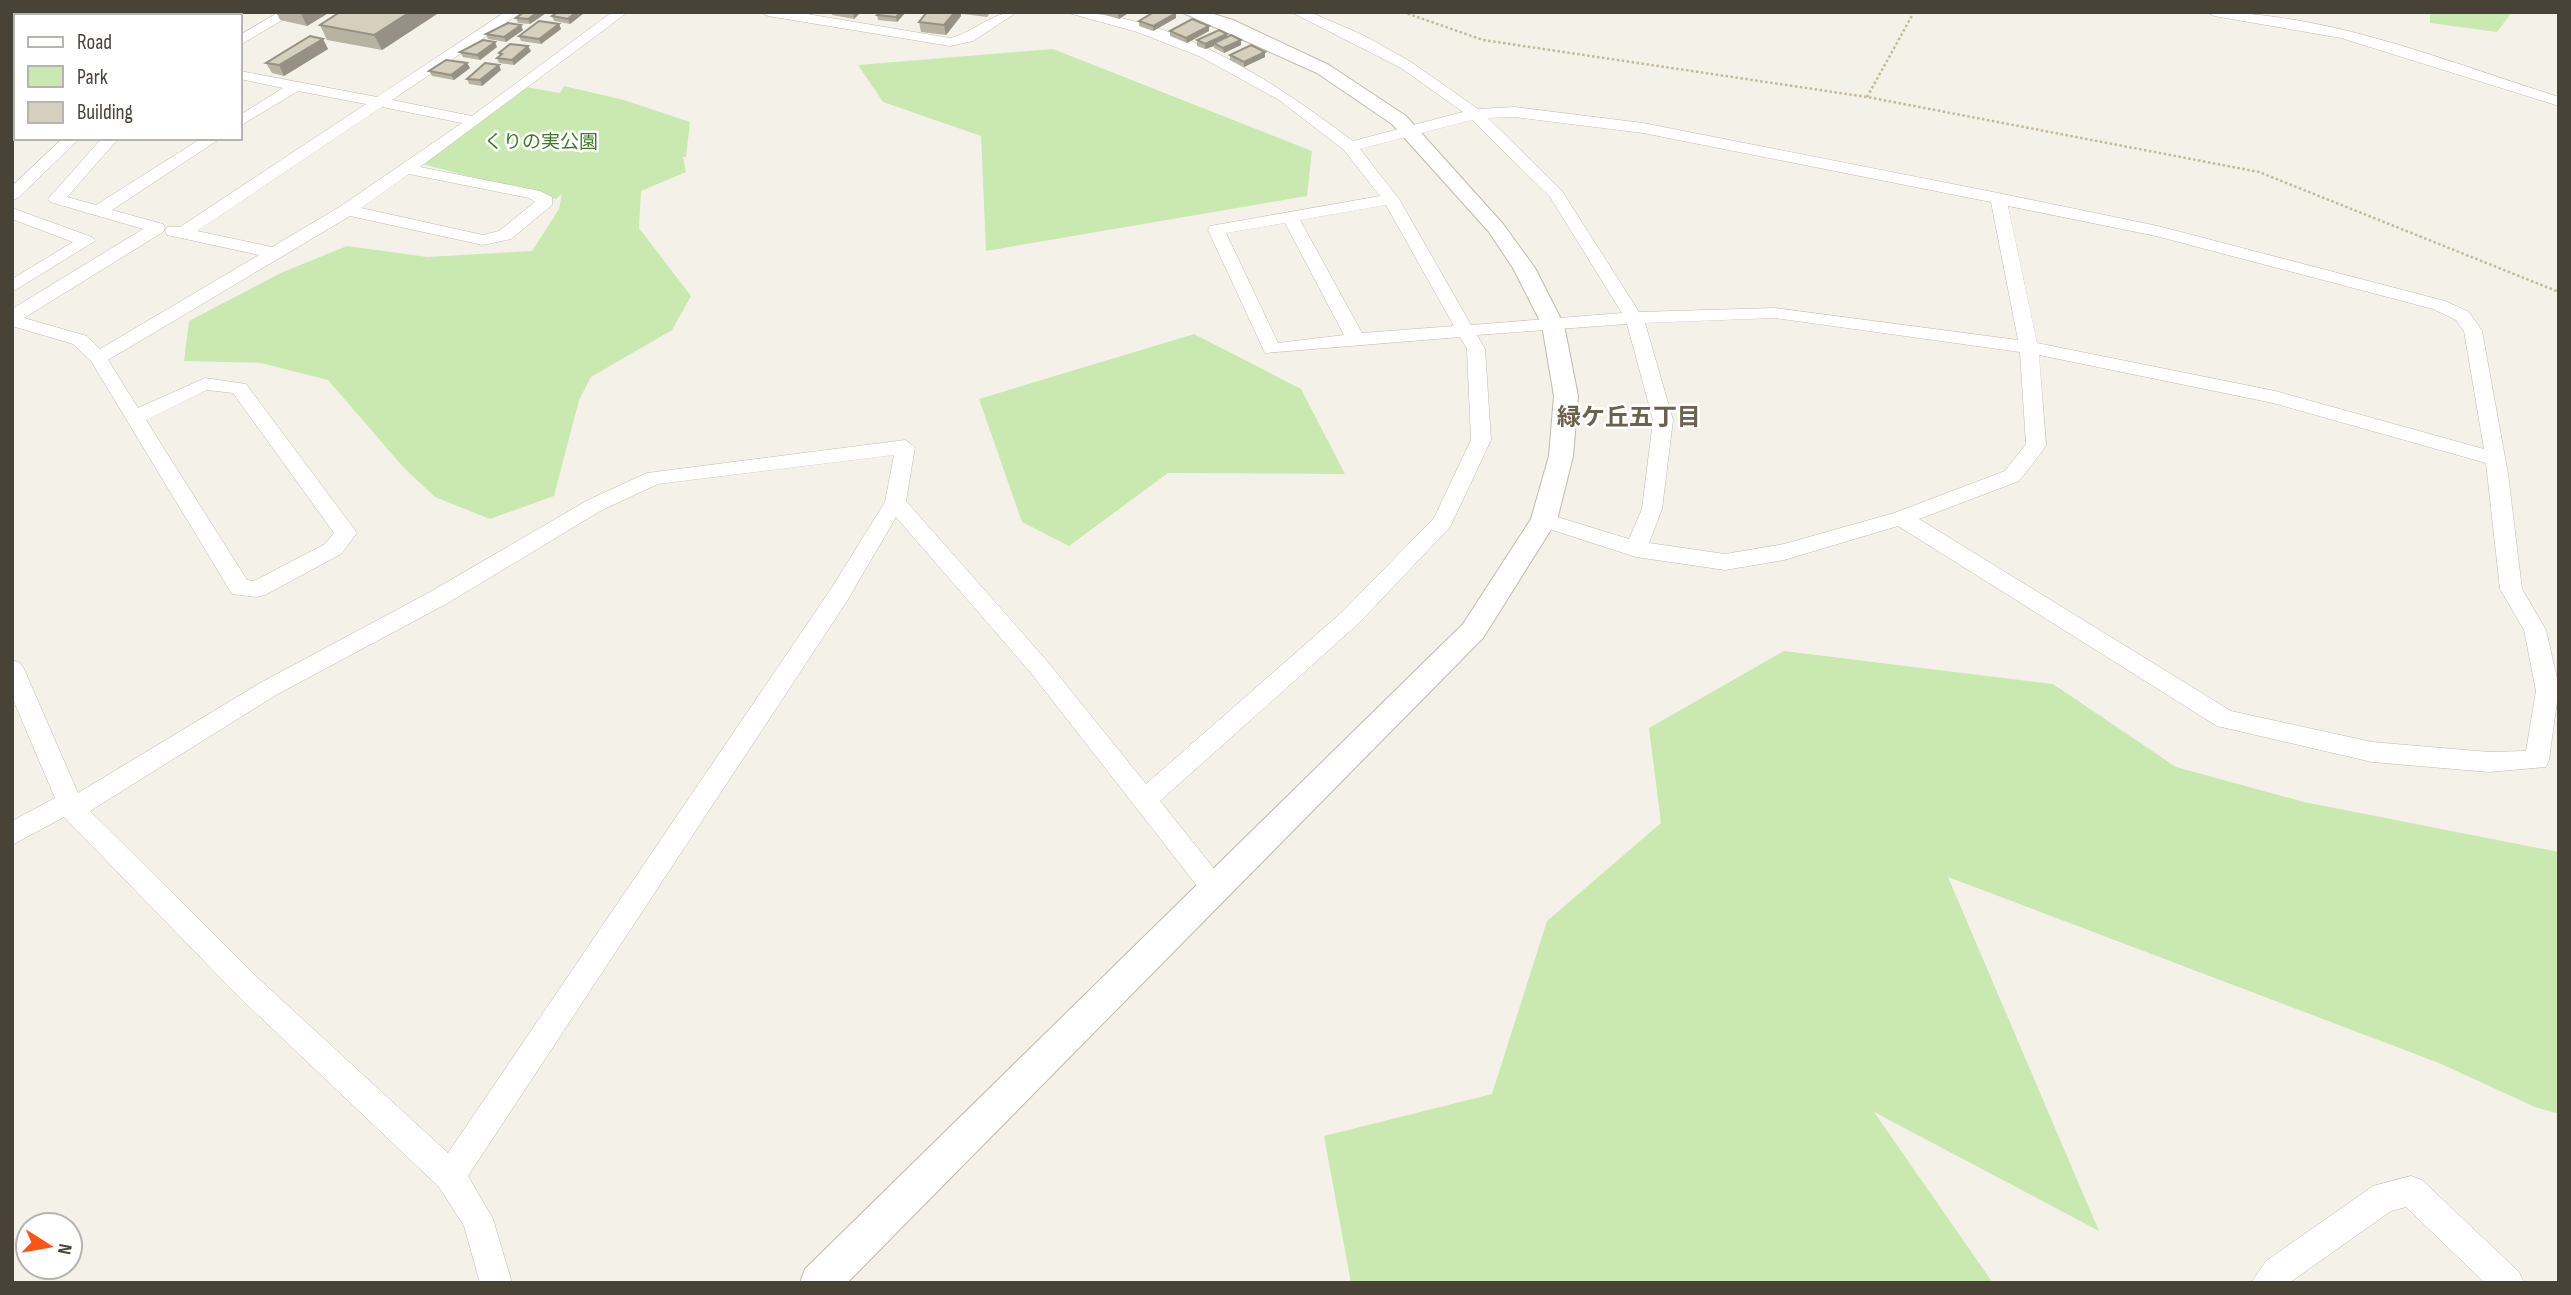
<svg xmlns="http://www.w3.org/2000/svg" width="2571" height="1295" viewBox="0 0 2571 1295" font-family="'Sofia Sans Condensed','Noto Sans JP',sans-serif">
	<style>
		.green { fill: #c9e9b0 }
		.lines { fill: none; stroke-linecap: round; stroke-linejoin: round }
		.minor-casing { stroke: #c0bbaa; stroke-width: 1 }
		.tertiary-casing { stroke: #c0bbaa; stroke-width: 2 }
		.path { stroke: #c2b99b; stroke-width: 2.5; stroke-dasharray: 2.5 2.5; stroke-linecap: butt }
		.minor { fill: #fff; fill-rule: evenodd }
		.tertiary { fill: #fff; fill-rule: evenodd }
		.wall { fill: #b8b2a3 }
		.shaded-wall { fill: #969184 }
		.building { fill: #d6cfbd; stroke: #969184; stroke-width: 2 }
		.labels { text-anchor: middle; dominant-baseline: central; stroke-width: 5; stroke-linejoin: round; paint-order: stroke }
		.far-park-label { font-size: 19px; fill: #3e7b28; stroke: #fff }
		.neighbourhood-label { font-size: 24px; font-weight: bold; fill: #6b624d; stroke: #fff }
	</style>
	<rect width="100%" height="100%" fill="#f4f2e8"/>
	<g class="green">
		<path d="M2430,12h82l-15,20 -67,-9z"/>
		<path d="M1053,49l259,102 -5,45 -321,55 -5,-115 -98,-34 -25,-37z"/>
		<path d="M564,86l60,14 66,22 -4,35h-3l3,15 -45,19 -2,37 52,68 -19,34 -81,47 -12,23 -25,96 -64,23 -55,-22 -31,-29 -76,-88 -67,-17 -77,-2 5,-40 94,-49 64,-26 80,11 105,-6 27,-42 3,-15 -6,5 -134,-35 104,-77 34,6z"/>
		<path d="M1194,334l107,55 44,85 -177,-1 -99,73 -47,-24 -43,-123z"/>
		<path d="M1784,651l269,33 123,83 128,35 255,50v262l-24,-7 -96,-44 -491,-186 151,354 -225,-119 119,171h-642l-27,-147 168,-42 55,-173 114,-98 -12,-95z"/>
	</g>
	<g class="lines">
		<defs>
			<g id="minor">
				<path d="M279,12h17l-56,33v-10z"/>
				<path d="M505,12h17l-130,88 80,16 140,-104h16l-208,155 120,24 12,6v8l-41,34 -28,6 -133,-29 -242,144 30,48 67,-30 41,6 111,149 -16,21 -76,41 -8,2 -25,-3 -141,-233 -18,-17 -61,-18v-17l131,-80 -93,-27 -2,-3 54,-61h17l-52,59 29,8 106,-67h19l-109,72 51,14 2,4 -2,4 -139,86 63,18 13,13 159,-94 -92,-20 -2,-4 2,-4h13l186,-123 -68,-13 -58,35v-11l43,-27 -43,-9v-8l137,26zM382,107l80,16 -121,83 -69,41 -75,-16zM409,174l120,24 6,4 -36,29 -16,4 -122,-27zM207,390l26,3 101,140 -9,11 -71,37 -7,-1 -101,-160z"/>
				<path d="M761,12h34l155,26c25,-6 41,-26 67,-26l-44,29 -23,5 -182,-30z"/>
				<path d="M1065,12c106,0 206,68 288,129l110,-29 -62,-44 -110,-56h19l55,24 46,26 67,47 37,-2 128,16 355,70 160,33 287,75 24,11 13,19 26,143 14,115 24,41 13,57 -10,73 -3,7 -57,5 -117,-10 -155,-36 -319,-200 -114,34 -59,10 -89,-13 -99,-32 -3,-5 3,-5 7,-2 85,26 13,-30 11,-89 -26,-96 -150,11 8,14 6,91 -41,87 -92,97 -198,177 63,79 4,8 -4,8 -9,3 -9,-3 -174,-223 -135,-156 -49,84 -379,575 25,43 19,64h-32l-16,-57 -25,-39 -200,-190 -175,-180 -52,28v-24l43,-23 -43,-101v-37l8,3 4,6 54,124 182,-110 170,-91 158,-92 59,-27 258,-33 10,7 -9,54 141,160 99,123 196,-172 92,-94 37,-78 -4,-91 -7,-12 -195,16 -57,-123 2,-4 170,-30 -36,-46 -65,-50 -78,-43 -64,-25zM1515,117l128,16 348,69 27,138 -243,-32 -136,4 -77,-121 -74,-73zM1472,120l78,77 72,116 -151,12 -72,-126 -39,-50zM1386,205l68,121 -92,7 -62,-113zM2008,206l148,30 277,73 23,11 8,11 20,118 -209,-58 -238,-48zM1285,223l59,112 -66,8 -52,-110zM1775,318l245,34 6,92 -21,27 -111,42 -110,31 -59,10 -76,-11 13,-34 11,-89 -28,-97zM2039,355l234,48 213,60 14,126 24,41 12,61 -10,60 -37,1 -117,-10 -141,-31 -312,-192 100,-38 24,-31 3,-5zM894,455l-9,47 -54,87 -383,564 -189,-174 -169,-168 186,-116 170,-91 156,-94 56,-26z"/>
				<path d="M2207,12c121,0 238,49 352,85v9l-218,-68 -127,-22z"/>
				<rect x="12" y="26" width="4" height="8"/>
				<rect x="12" y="79" width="4" height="10"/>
				<path d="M63,138h17l-62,60 -6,2v-14z"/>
				<path d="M12,208l80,29 3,4 -83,51v-13l61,-37 -61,-23z"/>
				<path d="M2411,1176l11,4 97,92 5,11h-39l-79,-76 -15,4 -102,72h-38l15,-22 107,-75z"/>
			</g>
			<path id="tertiary" d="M1181,12h26l26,8 96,45 77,51 97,108 32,44 29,57 14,71 -5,60 -16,64 -74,118 -636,645h-47l5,-14 658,-645 68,-105 18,-63 5,-60 -12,-71 -29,-57 -24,-36 -97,-108 -75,-51z"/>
		</defs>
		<use href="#minor" class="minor-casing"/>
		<use href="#tertiary" class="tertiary-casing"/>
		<g class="path">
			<path d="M1403,12l80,28 384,57 392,75 300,120"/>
			<path d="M1867,97l47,-85"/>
		</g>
		<use href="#minor" class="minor"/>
		<use href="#tertiary" class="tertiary"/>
	</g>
	<g class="wall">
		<path d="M276,12h54l-23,14 -27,-6z"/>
		<path d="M340,12h100l-58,38 -55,-10 -7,-15z"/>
		<path d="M524,12h22v1l-16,11 -12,-1 -2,-5z"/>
		<path d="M558,12h25l1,1 -14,11 -16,-3 -2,-5z"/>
		<path d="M831,12h30l-7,7 -22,-4z"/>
		<path d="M880,12h26l-9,10 -19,-2 -1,-5z"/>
		<path d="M927,12h34v4l-15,19 -25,-3 -2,-10z"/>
		<path d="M962,12h29l-4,5 -24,-3z"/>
		<path d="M1102,12h28l-11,7 -17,-5z"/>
		<path d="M1176,13v5l-23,13 -14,-5v-5z"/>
		<path d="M559,24l2,5 -20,15 -20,-3 -2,-5z"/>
		<path d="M1209,26v5l-22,12 -17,-7v-5z"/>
		<path d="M523,30l-17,12 -18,-3 -2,-5z"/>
		<path d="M1227,37l14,3v5l-17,8 -10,-5v-2l-9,3 -8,-3v-6z"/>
		<path d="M323,39l5,10 -44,27 -12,-3 -6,-10z"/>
		<path d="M497,47l-17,13 -17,-3 -3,-5z"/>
		<path d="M531,51l-17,14 -15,-2 -2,-5 3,-2 -1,-3z"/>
		<path d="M1230,55l35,2 -21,10 -14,-7z"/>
		<path d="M467,63l3,5 -16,12 -22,-4 -3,-5z"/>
		<path d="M501,70l-19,16 -13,-2 -2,-5z"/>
	</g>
	<g class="shaded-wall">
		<path d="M300,12h30l-23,14z"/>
		<path d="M410,12h30l-58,38 -8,-15z"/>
		<path d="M538,12l8,1 -16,11 -2,-5z"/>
		<path d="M576,12l8,1 -14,11 -2,-5z"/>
		<path d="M853,12h8l-7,7z"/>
		<path d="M900,12h6l-9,10 -1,-5z"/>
		<path d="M955,12h6v4l-15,19 -2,-10z"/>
		<path d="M1121,12h9l-11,7 -1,-5z"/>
		<path d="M1176,13v5l-23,13v-5z"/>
		<path d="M559,24l2,5 -20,15 -2,-5z"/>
		<path d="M521,25l2,5 -17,12 -2,-5z"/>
		<path d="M1209,26v5l-22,12 -1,-5z"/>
		<path d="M1227,34v5l-13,4v3l-9,3v-5z"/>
		<path d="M323,39l5,10 -44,27 -5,-11z"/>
		<path d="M1241,40v5l-17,8 -1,-5z"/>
		<path d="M495,42l2,5 -17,13 -3,-5z"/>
		<path d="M528,46l3,5 -17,14 -2,-5z"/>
		<path d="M1265,52v5l-21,10v-5z"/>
		<path d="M467,63l3,5 -16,12 -3,-5z"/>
		<path d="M499,65l2,5 -19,16 -2,-6z"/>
	</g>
	<g class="building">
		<path d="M340,12h70l-36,23 -54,-10z"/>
		<path d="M524,12h14l-10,7 -12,-1z"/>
		<path d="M558,12h18l-8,7 -16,-3z"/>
		<path d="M880,12h20l-4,5 -19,-2z"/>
		<path d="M927,12h28l-11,13 -25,-3z"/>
		<path d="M1154,12h20l2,1 -23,13 -14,-5z"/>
		<path d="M1192,19l17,7 -23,12 -16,-7z"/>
		<path d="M539,21l20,3 -20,15 -20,-3z"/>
		<path d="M508,23l13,2 -17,12 -18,-3z"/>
		<path d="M1219,30l8,4 -22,10 -8,-4z"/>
		<path d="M1231,35l10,5 -18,8 -9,-5z"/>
		<path d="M310,36l13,3 -44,26 -13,-2z"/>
		<path d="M483,40l12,2 -18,13 -17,-3z"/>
		<path d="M510,44l18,2 -16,14 -15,-2 5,-4 -3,-1z"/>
		<path d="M1251,45l14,7 -21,10 -14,-7z"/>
		<path d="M446,60l21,3 -16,12 -22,-4z"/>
		<path d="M485,63l14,2 -19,15 -13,-1z"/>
	</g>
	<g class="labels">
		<g class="far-park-label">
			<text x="541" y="142">くりの実公園</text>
		</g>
		<g class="neighbourhood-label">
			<text x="1629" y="417">緑ケ丘五丁目</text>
		</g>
	</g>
	<rect width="2571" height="1295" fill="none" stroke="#484336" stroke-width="28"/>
	<rect x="14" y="14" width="228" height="126" fill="#ffffff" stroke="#b6b4af" stroke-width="2"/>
	<rect x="28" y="37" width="35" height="10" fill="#ffffff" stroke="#b6b4af" stroke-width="2"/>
	<text x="77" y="49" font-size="21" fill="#484336">Road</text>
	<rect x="28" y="66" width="35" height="21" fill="#c9e9b0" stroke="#b6b4af" stroke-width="2"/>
	<text x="77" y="84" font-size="21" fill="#484336">Park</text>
	<rect x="28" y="102" width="35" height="21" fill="#d6cfbd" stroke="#b6b4af" stroke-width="2"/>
	<text x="77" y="119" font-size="21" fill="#484336">Building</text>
	<g transform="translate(49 1246) rotate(101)"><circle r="33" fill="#ffffff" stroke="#b6b4af" stroke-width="2"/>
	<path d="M0-5L12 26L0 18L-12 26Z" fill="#fe5316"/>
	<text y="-10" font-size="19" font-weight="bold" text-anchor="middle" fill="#484336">N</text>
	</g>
</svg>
